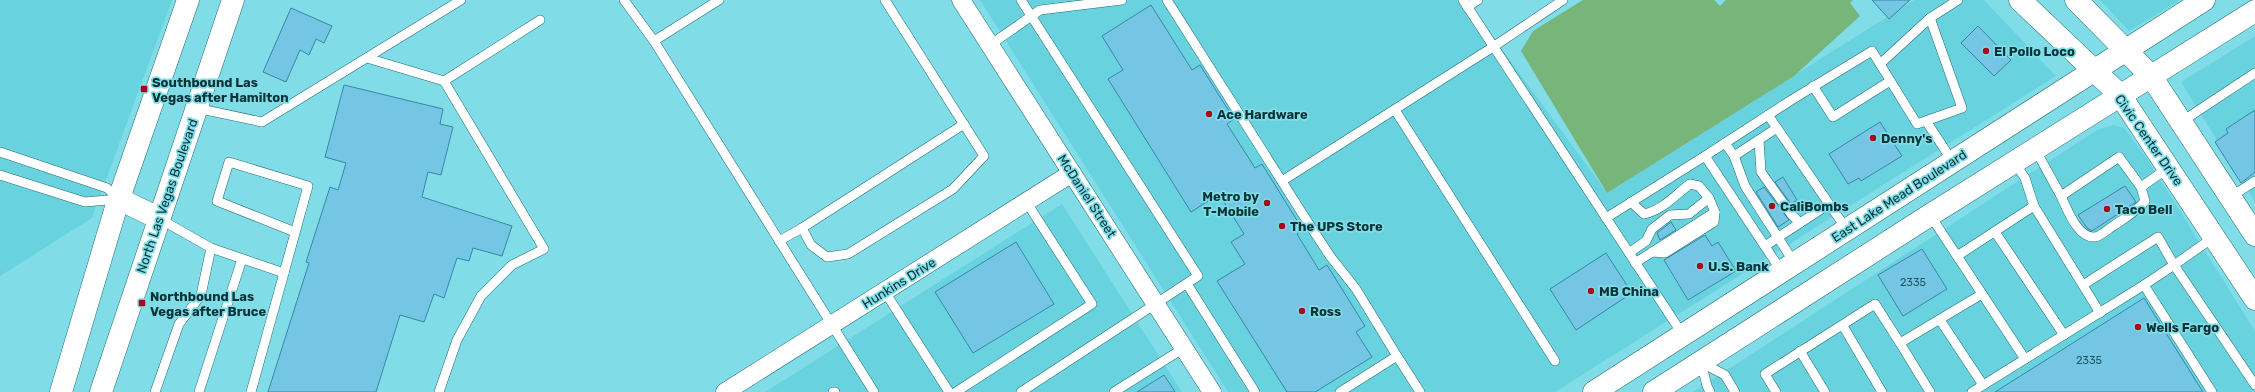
<svg xmlns="http://www.w3.org/2000/svg" width="2255" height="392" viewBox="0 0 2255 392" font-family="Rubik,sans-serif">
	<style>
		.built { fill: #68d3df }
		.green { fill: #78b57a }
		.building { fill: #75c5e4; stroke: #3688a5 }
		.lines { fill: none; stroke-linecap: round; stroke-linejoin: round }
		.service-casing { stroke: #216c73; stroke-width: 10 }
		.minor-casing { stroke: #216c73; stroke-width: 19 }
		.primary-casing { stroke: #216c73; stroke-width: 23 }
		.service { stroke: #fff; stroke-width: 9 }
		.minor { stroke: #fff; stroke-width: 18 }
		.primary { stroke: #fff; stroke-width: 22 }
		.poi-dot { fill: #a40a1c; stroke: #80dde8; stroke-width: 1.5 }
		.labels { text-anchor: middle; dominant-baseline: central; stroke-width: 3.5; stroke-linejoin: round; paint-order: stroke }
		.number-label { font-size: 11px; fill: #235862 }
		.poi-label { font-size: 13px; font-weight: bold; fill: #083337; stroke: #80dde8; text-anchor: start }
		.street-label { font-size: 13px; fill: #083337; stroke: #80dde8 }
	</style>
	<rect width="100%" height="100%" fill="#80dde8"/>
	<g class="built">
		<path d="M0,0h172l-80,218 -92,58z"/>
		<path d="M980,0h486l141,193 307,-193h70l72,76 -501,316h-327z"/>
		<path d="M2100,0h80l-51,31z"/>
		<path d="M2255,36v166l-74,-120z"/>
		<path d="M2113,125l11,3 22,29 109,174v61h-562l404,-262z"/>
		<path d="M1062,204l120,188h-417z"/>
	</g>
	<path class="green" d="M1583,0h131l6,6 6,-6h127l-3,3 10,13 -66,60 -187,117 -86,-142 12,-20z"/>
	<g class="building">
		<path d="M1872,0h38l-21,19z"/>
		<path d="M1151,5l41,65 8,-5 34,54 -7,5 28,44 7,-4 41,66 -6,4 22,36 8,-5 38,61 -9,6 16,25 -57,35h-28l-70,-111 28,-17 -14,-22 13,-8 -25,-40 -28,18 -83,-133 15,-9 -21,-34z"/>
		<path d="M291,8l41,18 -8,17 -8,-4 -7,16 -9,-5 -14,32 -23,-10z"/>
		<path d="M1978,26l33,34 -17,16 -33,-33z"/>
		<path d="M344,85l99,24 -3,15 13,3 -12,48 -13,-3 -6,25 90,29 -10,30 -29,-8 -4,13 -12,-3 -13,40 -10,-4 -10,28 -24,-7 -24,77h-108l41,-129 -3,-1 24,-75 8,3 8,-27 -21,-6z"/>
		<path d="M2255,110v62l-14,11 -26,-41 13,-9 -2,-4z"/>
		<path d="M1880,122l22,34 -41,25 -2,-3 -11,6 -19,-30z"/>
		<path d="M1783,177l14,23 -6,4 -16,-22z"/>
		<path d="M2125,186l11,16 -44,29 -5,-3 -9,-13z"/>
		<path d="M1764,187l25,33 -11,7 -22,-35z"/>
		<path d="M1671,222l5,8 -16,10 -3,-7z"/>
		<path d="M1705,235l7,11 6,-4 18,29 -48,29 -24,-40z"/>
		<path d="M1016,242l38,62 -81,49 -38,-61z"/>
		<path d="M1922,249l25,40 -44,27 -25,-41z"/>
		<path d="M1606,253l26,40 -56,37 -26,-41z"/>
		<path d="M2144,298l59,94h-208l62,-39z"/>
		<path d="M1164,375l11,17h-38z"/>
	</g>
	<g class="lines">
		<defs>
			<g id="service">
				<path d="M624,0l30,41 65,-41"/>
				<path d="M1167,0l140,221 23,35 26,33 41,67 -57,36"/>
				<path d="M1463,0l220,335"/>
				<path d="M1467,7l11,-7"/>
				<path d="M654,41l220,351"/>
				<path d="M990,45l50,-35 82,-10"/>
				<path d="M367,58l77,23 96,-61"/>
				<path d="M1880,64l50,-46 28,-18"/>
				<path d="M1813,86l20,31 57,-36"/>
				<path d="M196,108l66,14 199,-122"/>
				<path d="M1395,110l160,251"/>
				<path d="M1768,115l79,115"/>
				<path d="M1926,121l27,41"/>
				<path d="M2181,122l74,-49"/>
				<path d="M1759,140l2,32 30,42 9,9"/>
				<path d="M1725,143l9,13 11,30 50,78"/>
				<path d="M2035,149l26,47 58,-39 22,30 27,-19"/>
				<path d="M0,152l107,36 11,10"/>
				<path d="M1705,156l88,-57 79,-48 45,73 45,-16 -32,-90"/>
				<path d="M1734,156l43,-28"/>
				<path d="M2014,162l11,16 9,28"/>
				<path d="M0,175l85,27 34,-3"/>
				<path d="M1282,181l211,-134 70,-47"/>
				<path d="M2061,196c6,13 17,43 34,41 6,-1 13,-8 18,-11 12,-8 23,-14 32,-25l-4,-14"/>
				<path d="M2229,198l26,-17"/>
				<path d="M1930,215l95,144"/>
				<path d="M1606,218l99,-62 77,116"/>
				<path d="M160,219l51,29 73,25 24,-87 -79,-24 -12,39 78,31"/>
				<path d="M802,228l162,-104"/>
				<path d="M1995,232l69,103"/>
				<path d="M779,241l23,-13 9,17 16,12 21,-3 105,-65 31,-33 -99,-156"/>
				<path d="M1765,246l64,-42"/>
				<path d="M1652,252l13,1 49,-31 1,-10"/>
				<path d="M1629,253l17,-12 6,-12 18,-14 19,-1 20,-16 -10,-12 -9,-2c-15,11 -27,26 -46,30l-13,-12"/>
				<path d="M1957,256l77,-50 66,107"/>
				<path d="M1635,263l80,-51 -6,-14"/>
				<path d="M1187,284l68,108"/>
				<path d="M2083,285l75,-48 16,28 40,-28"/>
				<path d="M885,292l64,100"/>
				<path d="M1940,320l43,65"/>
				<path d="M1843,326l39,66"/>
				<path d="M1800,351l25,41"/>
				<path d="M1397,356l23,36"/>
				<path d="M1701,362l6,24 3,6"/>
				<path d="M1702,363l23,12 10,17"/>
				<path d="M155,392l24,-68 22,-29 10,-47"/>
				<path d="M199,392l43,-133"/>
				<path d="M251,392l33,-119"/>
				<path d="M439,392l18,-52 24,-44 31,-31 32,-16 -100,-168"/>
				<path d="M833,392h2"/>
				<path d="M956,392l136,-88 -65,-101"/>
				<path d="M1021,392l177,-116 -177,-276"/>
				<path d="M1114,392l70,-44"/>
				<path d="M1776,392l-11,-18 110,-70 25,39"/>
				<path d="M1930,392l-30,-49 82,-49"/>
				<path d="M1972,392l172,-107"/>
				<path d="M2212,392l-68,-107 30,-20 81,120"/>
			</g>
			<g id="minor">
				<path d="M961,0l251,392"/>
				<path d="M725,392l347,-219"/>
			</g>
			<g id="primary">
				<path d="M2020,0l100,95 135,204"/>
				<path d="M2076,0l75,76 104,159"/>
				<path d="M119,199l39,19"/>
				<path d="M61,392l56,-188 71,-204"/>
				<path d="M101,392l132,-392"/>
				<path d="M1594,392l610,-392"/>
				<path d="M1654,392l276,-177 325,-204"/>
			</g>
		</defs>
		<use href="#service" class="service-casing"/>
		<use href="#minor" class="minor-casing"/>
		<use href="#primary" class="primary-casing"/>
		<use href="#service" class="service"/>
		<use href="#minor" class="minor"/>
		<use href="#primary" class="primary"/>
	</g>
	<g class="poi-dot">
		<circle cx="1986" cy="51" r="4"/>
		<rect x="140" y="85" width="8" height="8" rx="2"/>
		<circle cx="1209" cy="114" r="4"/>
		<circle cx="1873" cy="138" r="4"/>
		<circle cx="1267" cy="203" r="4"/>
		<circle cx="1772" cy="206" r="4"/>
		<circle cx="2107" cy="209" r="4"/>
		<circle cx="1282" cy="226" r="4"/>
		<circle cx="1700" cy="266" r="4"/>
		<circle cx="1591" cy="291" r="4"/>
		<rect x="138" y="299" width="8" height="8" rx="2"/>
		<circle cx="1302" cy="311" r="4"/>
		<circle cx="2138" cy="327" r="4"/>
	</g>
	<g class="labels">
		<g class="number-label">
			<text x="1913" y="282">2335</text>
			<text x="2089" y="360">2335</text>
		</g>
		<g class="poi-label">
			<text x="1994" y="51">El Pollo Loco</text>
			<text x="152" y="82">Southbound Las<tspan x="152" dy="15">Vegas after Hamilton</tspan></text>
			<text x="1217" y="114">Ace Hardware</text>
			<text x="1881" y="138">Denny's</text>
			<text x="1259" y="196" text-anchor="end">Metro by<tspan x="1259" dy="15">T-Mobile</tspan></text>
			<text x="1780" y="206">CaliBombs</text>
			<text x="2115" y="209">Taco Bell</text>
			<text x="1290" y="226">The UPS Store</text>
			<text x="1708" y="266">U.S. Bank</text>
			<text x="1599" y="291">MB China</text>
			<text x="150" y="296">Northbound Las<tspan x="150" dy="15">Vegas after Bruce</tspan></text>
			<text x="1310" y="311">Ross</text>
			<text x="2146" y="327">Wells Fargo</text>
		</g>
		<g class="street-label">
			<text transform="translate(2149 140) rotate(55)">Civic Center Drive</text>
			<text transform="translate(167 196) rotate(-71)">North Las Vegas Boulevard</text>
			<text transform="translate(1087 196) rotate(57)">McDaniel Street</text>
			<text transform="translate(1899 196) rotate(-33)">East Lake Mead Boulevard</text>
			<text transform="translate(899 283) rotate(-32)">Hunkins Drive</text>
		</g>
	</g>
</svg>
